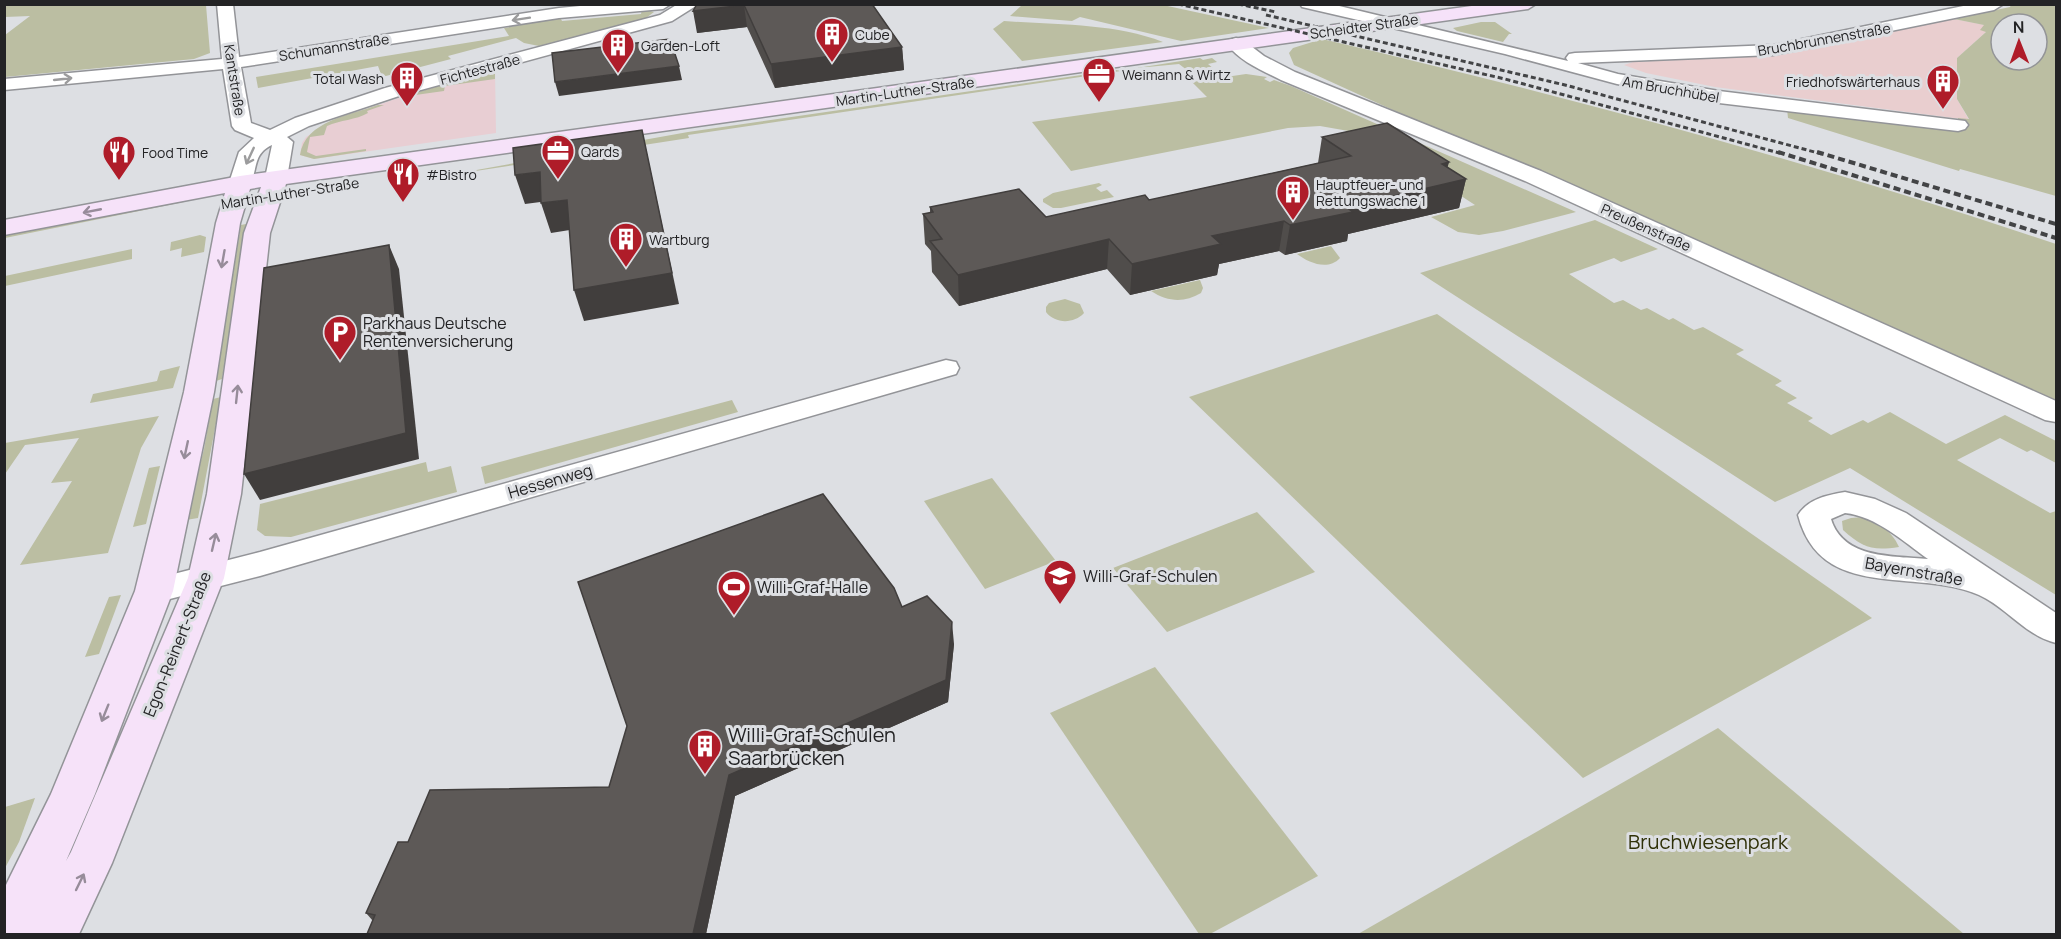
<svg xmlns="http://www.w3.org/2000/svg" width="2061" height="939" viewBox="0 0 2061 939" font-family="Manrope,sans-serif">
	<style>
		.commercial { fill: #e8ced3 }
		.industrial { fill: #e9cecf }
		.green { fill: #bbbea2; fill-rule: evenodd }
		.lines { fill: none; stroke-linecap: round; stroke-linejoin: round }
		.minor-casing { stroke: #939498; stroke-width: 3 }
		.tertiary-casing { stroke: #939498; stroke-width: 3 }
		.secondary-casing { stroke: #939498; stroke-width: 3 }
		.minor { fill: #fff; fill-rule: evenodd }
		.tertiary { fill: #fff; fill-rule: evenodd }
		.secondary { fill: #f6e2f9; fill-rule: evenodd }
		.rail-far1 { stroke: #434446; stroke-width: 3; stroke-dasharray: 5 3; stroke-linecap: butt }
		.rail { stroke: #434446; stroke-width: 4; stroke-dasharray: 7 4; stroke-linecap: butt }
		.wall { fill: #504d4b }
		.shaded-wall { fill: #413e3d }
		.building { fill: #5d5957; stroke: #413e3d; stroke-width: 1.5 }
		.oneway { stroke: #9c9c9d }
		.oneway2 { stroke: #978c9a }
		.labels { text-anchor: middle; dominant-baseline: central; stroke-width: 6; stroke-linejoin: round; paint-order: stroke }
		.far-street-label { font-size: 14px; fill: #232325; stroke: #dddfe3 }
		.far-poi-label { font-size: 14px; fill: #232325; stroke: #dddfe3; text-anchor: start }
		.poi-label { font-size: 16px; fill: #232325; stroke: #dddfe3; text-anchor: start }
		.street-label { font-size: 16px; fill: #232325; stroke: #dddfe3 }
		.near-poi-label { font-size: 20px; fill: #232325; stroke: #dddfe3; text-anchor: start }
		.near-park-label { font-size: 20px; fill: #2f3108; stroke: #dddfe3 }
	</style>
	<rect width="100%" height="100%" fill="#dddfe3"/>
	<path class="commercial" d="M495,70l1,63 -182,26 -14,-4 2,-12 4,-6 23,-15 72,-25z"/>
	<path class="industrial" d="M1954,19l31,6 2,6 -30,27v41l12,21 -254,-33 -69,-14 -22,-8 9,-3 131,-6z"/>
	<g class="green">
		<path d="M5,4l201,1 4,48 -16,6 -189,18v-42l25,-19 -25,1z"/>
		<path d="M1163,5l106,23 -88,13 -101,-24 -8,4 -62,-5 12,-11z"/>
		<path d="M2011,5h45v191l-96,-27 -1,2 -171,-53 -1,-9 171,19v-10l11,1 -12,-20v-41l29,-26 -6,-2 4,-5 -30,-6 56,-12zM2001,24h36v36h-36z"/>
		<path d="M642,9l12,3 -8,6 -107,28 -15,-3 -8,-5 -68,18 3,3 -69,18 -4,-11 -120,22 -2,-11 253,-41 -5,-8 51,-9v-2h5l2,4 79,-7z"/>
		<path d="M1004,21c52,4 110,2 159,21l-141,19 -29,-32z"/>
		<path d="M1481,22h14l17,12h-3l-6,8 -46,-11 -4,-3z"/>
		<path d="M1322,39c248,58 493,124 734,205v158l-520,-232 -141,-59 -101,-46 -5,-12 4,-5z"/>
		<path d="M1200,58l3,2 9,-2 5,4 -9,2 6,5 -23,4 -12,-9 -42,4z"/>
		<path d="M495,70v9l-50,7 -1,5 -43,6z"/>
		<path d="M1116,70l5,1 -433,64 1,3 -246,38 245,-44z"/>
		<path d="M1246,74l21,3 -3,2 6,3 4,-2 17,6 285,126 -73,19 -24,4 -21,-3 -27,-15 44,-12 -92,-60 -23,-12 -40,-7 -32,2 -217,43 -39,-49 175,-25 -15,-15z"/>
		<path d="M378,105h6l-17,6 1,2c-12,7 -28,7 -41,13l-3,9 -14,2 -3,15 9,4 50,-7v2l-52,8 -14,-4c5,-34 50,-40 78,-50z"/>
		<path d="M1099,183l3,2 -6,3 5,4 6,-2 7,7 -53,11h-8l-10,-6v-3l10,-6z"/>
		<path d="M184,199v3l-179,36v-4z"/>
		<path d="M1595,220l63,29 -37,13 -7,-4 -45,16 45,29 9,-3 18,10 6,-2 22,12 4,-2 21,12 9,-3 41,23 -8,4 46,27 -7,4 22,13 -10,5 26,15 -5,3 23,14 32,-15 5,3 22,-11 56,32 59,-29 51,26v22l-25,-13 -4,2 -27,-14 -43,22 93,53 6,-2v84l-206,-127 -75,34 -355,-229z"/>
		<path d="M246,224l-24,155 -6,2 25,-156z"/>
		<path d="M200,235l6,2 -2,15 -23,5 1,-9 -12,3 1,-9z"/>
		<path d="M1331,246l9,12c-12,13 -31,5 -43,-4z"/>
		<path d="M132,249v10l-127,27v-10z"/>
		<path d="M1200,280l3,8 -2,5c-17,10 -33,9 -50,-2z"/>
		<path d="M1065,299l15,5 4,9c-10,11 -29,11 -38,-1v-5l3,-4z"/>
		<path d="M1437,314l435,304 -289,160 -394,-381z"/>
		<path d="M180,366l-7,22 -83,15 3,-9 64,-13 3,-10z"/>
		<path d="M221,397l-23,121 -12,2 18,-71 9,-50z"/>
		<path d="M732,400l6,12 -253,72 -4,-17z"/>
		<path d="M159,416l-18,32 -33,105 -88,12 52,-84 -21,2 28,-45 -54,7 -20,29v-31z"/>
		<path d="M426,462l2,10 23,-6 6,26 -166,45 -26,-1 -8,-6 3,-26z"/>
		<path d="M160,466l-14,58 -13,3 16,-59z"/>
		<path d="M992,478l64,83 -71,28 -61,-88z"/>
		<path d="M1257,512l58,60 -148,60 -54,-64z"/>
		<path d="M1863,517c17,7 28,13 36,30 -27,4 -36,1 -56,-17l-1,-9 9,-3z"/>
		<path d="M121,595l-22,59 -14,3 24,-60z"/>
		<path d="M1155,667l163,209 -108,58h-11l-149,-221z"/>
		<path d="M1718,728l246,206h-606z"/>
		<path d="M35,798l-16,44 -14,26v-61z"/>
	</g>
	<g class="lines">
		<defs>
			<g id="minor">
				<path d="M217,4h16l6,53 320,-49 42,-4h70l-8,5 -104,9 -318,49 10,56 19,7 25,-12 90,-30 275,-73 18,-11h21l-27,17 -273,75 -90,30 -22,11 6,5 -6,36 -4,4 -7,2 -7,-2 -4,-4 7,-33c-21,10 -13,26 -24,43l-8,1 -8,-1 -3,-5 10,-31 15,-14 -19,-8 -3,-4 -9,-57 -219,21v-11l218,-20z"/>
				<path d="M1300,4h31l237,57 -2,-3 3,-4 6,-1 198,-8 200,-41 29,1 -8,5 -221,45 -195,8 40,11 101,17 246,30 3,4 -3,4 -7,2 -239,-28 -102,-19 -112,-30 -203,-47z"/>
				<path d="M946,360l10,2 3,6 -3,6 -696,202 -106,27 -12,-3 -5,-9 5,-9 12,-3 106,-27z"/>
				<path d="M1845,492l30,7 31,14 150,100v30c-30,-7 -50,-36 -77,-48 -64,-28 -158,8 -181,-80 10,-16 29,-20 47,-23zM1845,513c31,3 59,29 83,46 -35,-3 -85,0 -97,-40z"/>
			</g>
			<path id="tertiary" d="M1236,38l7,2 21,16 31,16 246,99 515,230v21l-11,-2 -520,-239 -244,-101c-18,-9 -42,-19 -54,-36l2,-4z"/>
			<path id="secondary" d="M1486,4h50l-8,5 -1242,175 -16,49 -29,261 -17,84 -112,285 -33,71h-75v-45l47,-95 84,-203 49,-199 32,-169 9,-30 -221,42v-15l236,-44zM261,187l-17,46 -37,261 -19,84 -117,274 -5,9 29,-67 78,-203 41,-199 26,-169 10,-34z"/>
		</defs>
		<use href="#minor" class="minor-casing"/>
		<use href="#tertiary" class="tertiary-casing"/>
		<use href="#secondary" class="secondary-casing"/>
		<use href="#minor" class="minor"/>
		<use href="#tertiary" class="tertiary"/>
		<use href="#secondary" class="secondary"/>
		<g class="rail-far1">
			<path d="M1178,4l327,75 278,75"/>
			<path d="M1238,4l38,8"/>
			<path d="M1266,15l299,70 257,69"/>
		</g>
		<g class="rail">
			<path d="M1778,152l278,86"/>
			<path d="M1817,152l239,72"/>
		</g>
	</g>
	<g class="wall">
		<path d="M697,4l176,2 29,41 2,23 -129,18 -28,-61 -50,6z"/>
		<path d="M1322,137l127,25 -2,5 19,12 -7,29 -111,26 -1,7 -62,14 -6,-4 -60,13 -2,11 -87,20 -23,-26 -148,37 -27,-34 -1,-21 -6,-7 -2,-30 7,-1v-6l116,10 103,-17 169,-37z"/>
		<path d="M902,607l52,37 -6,58 -213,94 -29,138h-339l6,-13 -7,-8 42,-71 201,-55z"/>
	</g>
	<g class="shaded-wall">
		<path d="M744,5l3,22 -50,6 -4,-22z"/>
		<path d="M902,47l2,23 -129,18 -4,-24z"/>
		<path d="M679,66l3,14 -123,16 -4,-14z"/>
		<path d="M642,130l37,174 -95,17 -10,-31z"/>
		<path d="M1449,162l-6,22 23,-5 -7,29 -111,26 -1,7 -62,14 5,-30 56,-18 96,-43z"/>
		<path d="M540,172l8,29 -23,3 -10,-29z"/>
		<path d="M567,200l9,29 -25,4 -10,-30z"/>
		<path d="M1284,221l-5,30 -60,13 -2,11 -87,20 2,-31 80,-28z"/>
		<path d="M1109,239l-2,30 -148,37 -1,-31z"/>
		<path d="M389,245l10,24 20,190 -159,41 -16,-26z"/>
		<path d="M952,622l2,22 -6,58 -213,94 -29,138h-13l36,-159z"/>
	</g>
	<g class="building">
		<path d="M697,4h175l30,43 -131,17 -27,-59 -51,6z"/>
		<path d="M670,39l9,27 -124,16 -3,-29z"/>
		<path d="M1387,123l62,39 -7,2 24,15 -120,28 7,5 -63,13 -6,-4 -72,15 9,8 -89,20 -23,-25 -151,36 -28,-34 12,-2 -19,-25 10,-2 -3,-5 89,-18 27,28 99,-22 4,5 202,-44 -29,-19z"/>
		<path d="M642,130l30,143 -98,17 -7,-90 -26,3 -1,-31 -25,3 -2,-27z"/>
		<path d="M389,245l17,188 -162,41 20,-206z"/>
		<path d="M823,494l71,94 8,19 25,-11 25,26 -6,58 -217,95 -36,159h-326l8,-19 -9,-2 32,-71h10l22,-52 179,-3 18,-61 -49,-144z"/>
	</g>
	<defs><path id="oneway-shaft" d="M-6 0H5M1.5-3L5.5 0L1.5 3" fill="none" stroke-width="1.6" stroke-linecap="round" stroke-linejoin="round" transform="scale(1.5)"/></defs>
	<g class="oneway">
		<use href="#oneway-shaft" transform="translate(521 19) rotate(171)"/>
		<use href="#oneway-shaft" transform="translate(63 79) rotate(-6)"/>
		<use href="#oneway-shaft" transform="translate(250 156) rotate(115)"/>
	</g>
	<g class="oneway2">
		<use href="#oneway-shaft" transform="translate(92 211) rotate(169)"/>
		<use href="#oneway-shaft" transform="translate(223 259) rotate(100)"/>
		<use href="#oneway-shaft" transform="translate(237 394) rotate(-84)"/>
		<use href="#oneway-shaft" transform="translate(186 450) rotate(102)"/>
		<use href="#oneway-shaft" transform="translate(214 542) rotate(-77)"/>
		<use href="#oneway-shaft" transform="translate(105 713) rotate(112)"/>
		<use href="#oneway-shaft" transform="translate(80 882) rotate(-64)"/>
	</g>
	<defs>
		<symbol id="building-pin" viewBox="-11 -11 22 30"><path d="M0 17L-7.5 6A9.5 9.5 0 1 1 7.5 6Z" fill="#af1c29" stroke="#dddfe3"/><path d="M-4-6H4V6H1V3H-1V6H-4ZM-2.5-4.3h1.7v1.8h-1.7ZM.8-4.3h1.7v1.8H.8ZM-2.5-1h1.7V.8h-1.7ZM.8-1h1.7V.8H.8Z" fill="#fff"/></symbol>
		<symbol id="office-pin" viewBox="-11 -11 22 30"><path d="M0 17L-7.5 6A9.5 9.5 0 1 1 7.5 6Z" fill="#af1c29" stroke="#dddfe3"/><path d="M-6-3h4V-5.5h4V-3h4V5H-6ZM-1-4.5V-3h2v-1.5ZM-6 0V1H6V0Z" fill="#fff"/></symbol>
		<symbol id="restaurant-pin" viewBox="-11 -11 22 30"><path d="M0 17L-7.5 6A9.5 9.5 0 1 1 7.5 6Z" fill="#af1c29" stroke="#dddfe3"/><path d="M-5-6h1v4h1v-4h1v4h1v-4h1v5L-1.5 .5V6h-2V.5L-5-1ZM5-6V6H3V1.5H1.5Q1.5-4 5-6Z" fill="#fff"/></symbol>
		<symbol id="parking-pin" viewBox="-11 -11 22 30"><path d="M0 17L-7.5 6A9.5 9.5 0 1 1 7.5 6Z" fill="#af1c29" stroke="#dddfe3"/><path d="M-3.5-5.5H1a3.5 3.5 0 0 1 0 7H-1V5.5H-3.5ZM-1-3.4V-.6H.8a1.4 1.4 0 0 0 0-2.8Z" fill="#fff"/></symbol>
		<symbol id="school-pin" viewBox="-11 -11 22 30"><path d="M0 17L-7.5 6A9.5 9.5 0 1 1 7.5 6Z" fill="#af1c29" stroke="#dddfe3"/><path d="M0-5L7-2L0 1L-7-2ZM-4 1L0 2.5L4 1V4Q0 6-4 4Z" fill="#fff"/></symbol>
		<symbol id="stadium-pin" viewBox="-11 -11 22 30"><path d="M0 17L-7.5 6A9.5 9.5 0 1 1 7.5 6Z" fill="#af1c29" stroke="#dddfe3"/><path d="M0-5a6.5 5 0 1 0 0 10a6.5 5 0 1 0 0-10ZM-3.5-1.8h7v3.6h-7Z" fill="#fff"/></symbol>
	</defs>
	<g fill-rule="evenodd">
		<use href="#building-pin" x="813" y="15" width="38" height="52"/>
		<use href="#building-pin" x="599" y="26" width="38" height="52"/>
		<use href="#office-pin" x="1080" y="55" width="38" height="52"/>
		<use href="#building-pin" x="388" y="59" width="38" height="52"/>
		<use href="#building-pin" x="1924" y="62" width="38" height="52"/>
		<use href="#office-pin" x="539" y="132" width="38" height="52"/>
		<use href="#restaurant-pin" x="100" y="133" width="38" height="52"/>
		<use href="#restaurant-pin" x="384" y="155" width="38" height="52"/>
		<use href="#building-pin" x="1274" y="173" width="38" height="52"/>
		<use href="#building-pin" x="607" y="220" width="38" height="52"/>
		<use href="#parking-pin" x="321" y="313" width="38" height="52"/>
		<use href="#school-pin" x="1041" y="557" width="38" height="52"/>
		<use href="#stadium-pin" x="715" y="568" width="38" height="52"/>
		<use href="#building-pin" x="686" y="727" width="38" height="52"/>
	</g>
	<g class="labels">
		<g class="far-street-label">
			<text transform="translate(1364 26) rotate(-8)">Scheidter Straße</text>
			<text transform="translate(1824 39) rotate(-10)">Bruchbrunnenstraße</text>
			<text transform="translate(334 47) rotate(-9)">Schumannstraße</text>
			<text transform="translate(480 69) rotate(-15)">Fichtestraße</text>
			<text transform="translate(235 80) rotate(81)">Kantstraße</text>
			<text transform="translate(1671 89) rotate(10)">Am Bruchhübel</text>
			<text transform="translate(905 91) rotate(-8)">Martin-Luther-Straße</text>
			<text transform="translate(290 193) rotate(-9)">Martin-Luther-Straße</text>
			<text transform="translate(1646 227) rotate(24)">Preußenstraße</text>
		</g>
		<g class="far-poi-label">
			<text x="855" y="34">Cube</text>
			<text x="641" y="45">Garden-Loft</text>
			<text x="1122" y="74">Weimann &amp; Wirtz</text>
			<text x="384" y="78" text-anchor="end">Total Wash</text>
			<text x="1920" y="81" text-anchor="end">Friedhofswärterhaus</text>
			<text x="581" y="151">Qards</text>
			<text x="142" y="152">Food Time</text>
			<text x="426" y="174">#Bistro</text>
			<text x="1316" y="184">Hauptfeuer- und<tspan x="1316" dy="16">Rettungswache 1</tspan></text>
			<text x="649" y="239">Wartburg</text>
		</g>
		<g class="poi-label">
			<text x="363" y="323">Parkhaus Deutsche<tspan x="363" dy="18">Rentenversicherung</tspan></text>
			<text x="1083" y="576">Willi-Graf-Schulen</text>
			<text x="757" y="587">Willi-Graf-Halle</text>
		</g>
		<g class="street-label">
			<text transform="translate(550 481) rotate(-16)">Hessenweg</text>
			<text transform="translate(1914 571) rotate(10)">Bayernstraße</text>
			<text transform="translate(177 644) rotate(-68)">Egon-Reinert-Straße</text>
		</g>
		<g class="near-poi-label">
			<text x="728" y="734">Willi-Graf-Schulen<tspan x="728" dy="23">Saarbrücken</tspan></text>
		</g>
		<g class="near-park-label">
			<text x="1708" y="841">Bruchwiesenpark</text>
		</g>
	</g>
	<rect width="2061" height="939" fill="none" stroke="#232325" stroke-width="12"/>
	<g transform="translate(2019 42) rotate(359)"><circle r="28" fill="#dddfe3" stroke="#939497" stroke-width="1.5"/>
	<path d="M0-4.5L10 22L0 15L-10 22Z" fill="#af1c29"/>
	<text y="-9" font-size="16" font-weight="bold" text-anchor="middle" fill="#232325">N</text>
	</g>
</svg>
